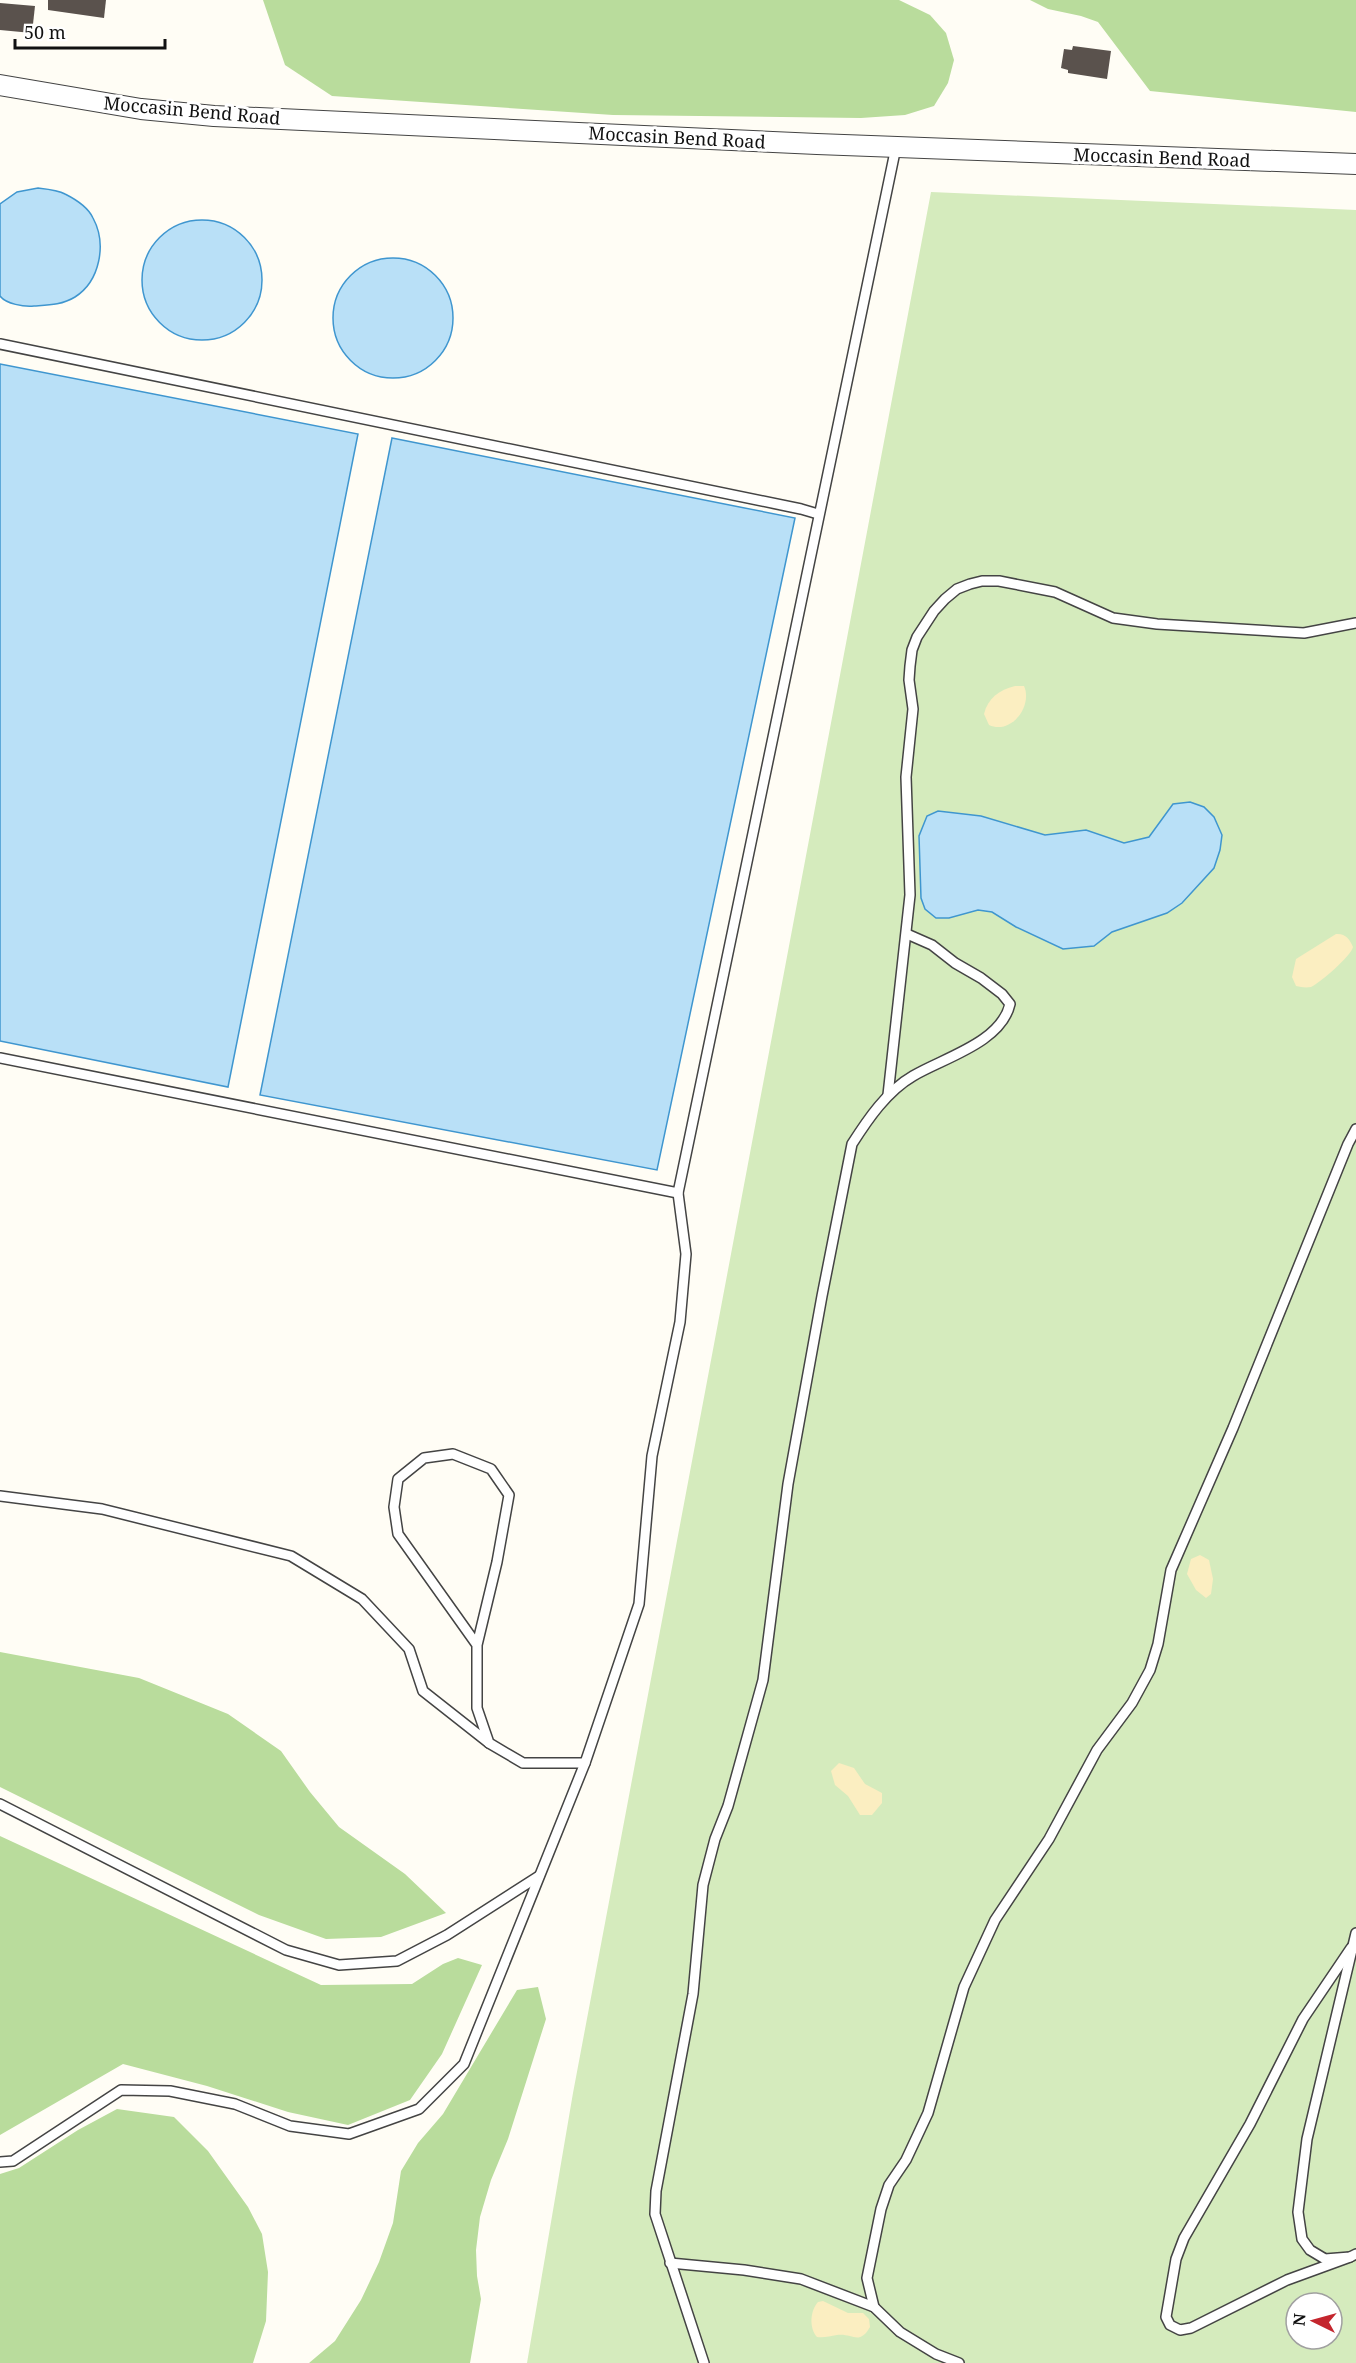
<svg xmlns="http://www.w3.org/2000/svg" width="1356" height="2363" viewBox="0 0 1356 2363" font-family="'Noto Serif',serif">
	<style>
		.green { fill: #d5ebbd; fill-rule: evenodd }
		.forest { fill: #b9dc9c }
		.sand { fill: #fbeec1 }
		.water { fill: #b9e0f7; stroke: #3f96cf; stroke-width: 1.5 }
		.building { fill: #5a524d }
		.lines { fill: none; stroke-linecap: round; stroke-linejoin: round }
		.service-casing { stroke: #444; stroke-width: 12 }
		.minor-casing { stroke: #444; stroke-width: 22 }
		.service { stroke: #fff; stroke-width: 9 }
		.minor { stroke: #fff; stroke-width: 20 }
		.labels { text-anchor: middle; dominant-baseline: central; stroke-width: 6; stroke-linejoin: round; paint-order: stroke }
		.street-label { font-size: 18px; fill: #111; stroke: #fff }
	</style>
	<rect width="100%" height="100%" fill="#fffdf5"/>
	<path class="green" d="M931,192l425,18v2153h-829l46,-270zM1296,2303h36v36h-36z"/>
	<g class="forest">
		<path d="M263,0h636l31,15 16,18 8,27 -6,23 -14,23 -29,9 -44,3 -248,-3 -281,-19 -47,-31z"/>
		<path d="M1030,0h326v112l-206,-21 -52,-69 -17,-6 -33,-7z"/>
		<path d="M0,1652l139,26 89,36 53,37 29,41 29,35 66,47 41,39 -65,24 -55,2 -67,-24 -259,-128z"/>
		<path d="M0,1836l321,149 91,-1 31,-20 15,-6 24,7 -40,89 -32,46 -62,25 -60,-13 -81,-26 -84,-22 -123,71z"/>
		<path d="M538,1987l8,32 -38,120 -17,41 -11,37 -4,33 1,26 4,23 -11,64h-161l26,-22 26,-41 18,-38 14,-39 8,-52 17,-28 25,-29 74,-124z"/>
		<path d="M117,2109l57,8 34,34 40,56 14,27 6,38 -2,49 -13,42h-253v-189l19,-6 59,-38z"/>
	</g>
	<g class="sand">
		<path d="M1015,686h9c9,20 -13,49 -35,39l-5,-11c4,-16 15,-24 31,-28z"/>
		<path d="M1336,934c9,-1 14,5 17,13 -2,9 -33,36 -42,40 -6,1 -10,0 -15,-1l-4,-9 4,-18z"/>
		<path d="M1200,1555l9,5 4,19 -2,15 -5,4 -10,-8 -9,-16 4,-15z"/>
		<path d="M839,1763l15,5 11,16 17,9v10l-10,12h-12l-12,-19 -13,-11 -4,-14z"/>
		<path d="M823,2301l25,12h15l6,6 1,8c-11,19 -17,6 -33,8 -7,1 -13,3 -20,2 -8,-9 -7,-26 1,-35z"/>
	</g>
	<g class="water">
		<path d="M38,188c9,1 20,2 27,6 10,5 23,13 28,24 14,26 7,63 -18,79 -13,8 -27,8 -41,9 -10,1 -28,-2 -34,-10v-92l17,-12z"/>
		<circle cx="202" cy="280" r="60"/>
		<circle cx="393" cy="318" r="60"/>
		<path d="M0,364l358,70 -130,653 -228,-46z"/>
		<path d="M392,438l403,80 -138,652 -397,-75z"/>
		<path d="M1190,802l14,5 10,10 8,18 -2,15 -6,18 -32,35 -15,10 -55,19 -18,14 -31,3 -47,-22 -24,-15 -14,-2 -29,8h-13l-11,-9 -4,-11 -2,-62 8,-20 11,-5 43,5 64,19 41,-5 38,13 25,-6 24,-33z"/>
	</g>
	<g class="building">
		<path d="M48,0h58l-2,18 -56,-8z"/>
		<path d="M0,3l35,3 -3,27 -32,-3z"/>
		<path d="M1073,46l38,5 -4,28 -39,-6v-3l-7,-2 3,-19 8,1z"/>
	</g>
	<g class="lines">
		<defs>
			<g id="service">
				<path d="M0,344l801,165 17,5"/>
				<path d="M0,1058l678,135 218,-1046"/>
				<path d="M888,1095l22,-200 -4,-118 7,-68 -4,-29 1,-14 2,-16 5,-13 17,-26 11,-12 12,-10 13,-5 12,-3h17l56,11 58,26 44,6 147,9 52,-10"/>
				<path d="M0,1496l102,13 189,47 71,43 47,50 14,42 66,52"/>
				<path d="M477,1645l-79,-111 -4,-27 4,-28 26,-21 29,-4 38,15 18,26 -12,67 -20,83v63l12,35 34,20h62"/>
				<path d="M0,1804l286,146 53,15 58,-4 50,-26 92,-59"/>
				<path d="M1356,1933l-49,206 -9,73 4,27 8,11 15,9 25,-2 6,-3"/>
				<path d="M0,2162l13,-1 108,-71 49,1 65,13 55,22 59,8 70,-25 45,-45 121,-301 54,-159 13,-148 28,-134 6,-68 -8,-61"/>
				<path d="M1350,2257l-63,23 -96,48 -11,2 -10,-5 -4,-8 10,-58 8,-21 66,-114 53,-105 48,-71"/>
				<path d="M670,2263l74,7 57,9 73,28 26,25 36,22 23,9"/>
				<path d="M874,2307l-7,-29 14,-69 8,-24 17,-25 22,-47 36,-126 31,-67 54,-81 48,-89 35,-47 18,-33 8,-26 13,-74 62,-142 115,-284 8,-15"/>
				<path d="M704,2363l-49,-149 1,-23 37,-197 10,-109 12,-46 13,-33 35,-126 25,-196 34,-188 30,-152c16,-25 35,-53 61,-68 30,-18 88,-33 97,-72l-8,-10 -21,-16 -26,-15 -23,-18 -25,-11"/>
			</g>
			<path id="minor" d="M0,85l141,24 73,7 603,28 539,20"/>
		</defs>
		<use href="#service" class="service-casing"/>
		<use href="#minor" class="minor-casing"/>
		<use href="#service" class="service"/>
		<use href="#minor" class="minor"/>
	</g>
	<g class="labels">
		<g class="street-label">
			<text transform="translate(192 110) rotate(5)">Moccasin Bend Road</text>
			<text transform="translate(677 137) rotate(3)">Moccasin Bend Road</text>
			<text transform="translate(1162 157) rotate(2)">Moccasin Bend Road</text>
		</g>
	</g>
	<g transform="translate(1314 2321) rotate(275)"><circle r="28" fill="#ffffff" stroke="#a0a0a0" stroke-width="1.5"/>
	<path d="M0-4.5L10 22L0 15L-10 22Z" fill="#c4262e"/>
	<text y="-9" font-size="16" font-weight="bold" text-anchor="middle" fill="#111111">N</text>
	</g>
	<path d="M15 39v9h150v-9" fill="none" stroke="#111111" stroke-width="3"/>
	<text x="24" y="39" font-size="18" fill="#111111" stroke="#ffffff" stroke-width="4.5" paint-order="stroke">50 m</text>
</svg>
